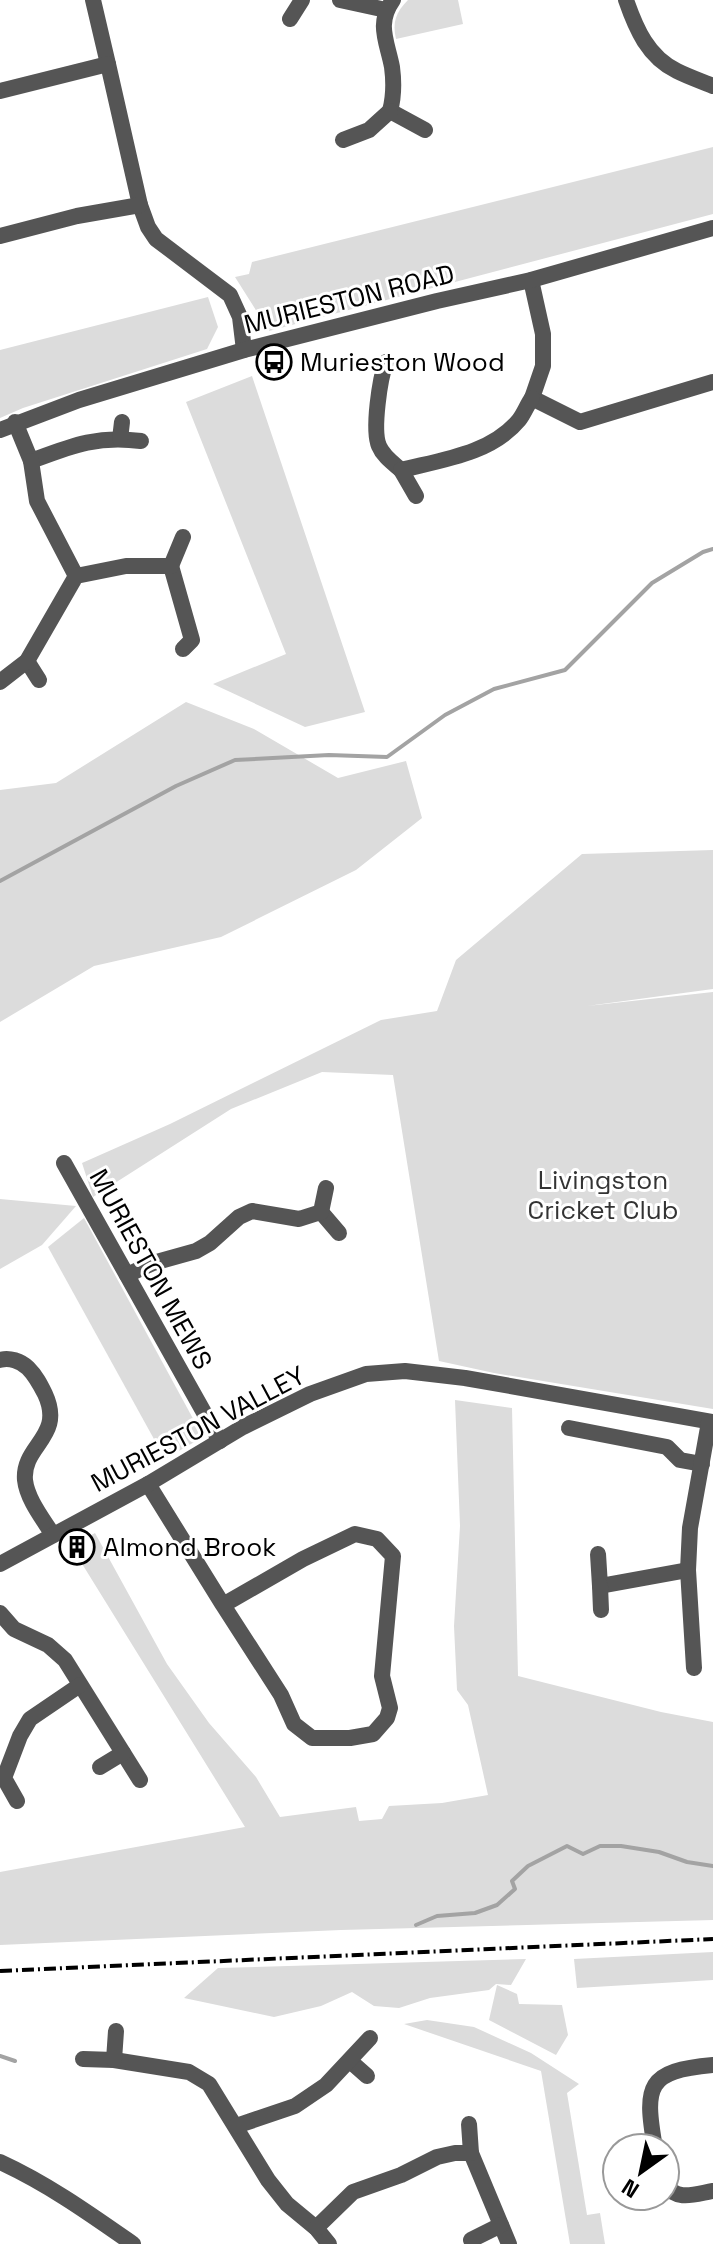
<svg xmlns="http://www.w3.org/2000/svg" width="713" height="2244" viewBox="0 0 713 2244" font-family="'Space Grotesk',sans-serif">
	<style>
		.green { fill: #dcdcdc }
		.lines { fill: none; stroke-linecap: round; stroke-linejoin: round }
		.stream { stroke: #a3a3a3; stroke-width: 4 }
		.minor { stroke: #555; stroke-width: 16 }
		.rail { stroke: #000; stroke-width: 4; stroke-dasharray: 12 4 2 4; stroke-linecap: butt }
		.labels { text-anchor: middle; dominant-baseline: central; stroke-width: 6; stroke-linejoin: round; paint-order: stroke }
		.street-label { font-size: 26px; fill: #000; stroke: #fff }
		.poi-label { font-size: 26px; fill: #000; stroke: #fff; text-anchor: start }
		.park-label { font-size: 26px; fill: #333; stroke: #fff }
	</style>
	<rect width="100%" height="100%" fill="#fff"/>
	<g class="green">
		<path d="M408,0h50l5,24 -67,15c-4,-17 0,-27 12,-39z"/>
		<path d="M713,147v67l-444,117 -34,-54 14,-3 3,-12z"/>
		<path d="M208,297l10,30 -11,22 -184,59 -23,10v-68z"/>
		<path d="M252,376l113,336 -60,15 -92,-43 73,-30 -100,-252z"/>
		<path d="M186,702l68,27 84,49 68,-17 16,57 -66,52 -135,67 -127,29 -94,56v-232l56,-7z"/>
		<path d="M713,850v139l-126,17 126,-14v417l-219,-36 -55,-12 -46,-286 -71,-3 -91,37 -138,88 -11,-34 88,-39 211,-104 56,-9 19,-51 126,-106z"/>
		<path d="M0,1199l76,7 -34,39 -42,24z"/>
		<path d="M84,1218l119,219 -38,22 -117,-212z"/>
		<path d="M455,1400l57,8 6,268 143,36 52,10v198l-372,10 -341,15v-73l245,-45 -174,-281 24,-13 72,131 42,59 47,54 24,40 76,-10 3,14 23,-2 7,-13 53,-3 46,-8 -20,-90 -11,-15 -3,-64 6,-100z"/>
		<path d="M713,1952v28l-136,8 -3,-29z"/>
		<path d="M526,1959l-15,26 -15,-1 -7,6 -59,8 -31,10 -25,-2 -22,-14 -31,14 -47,11 -90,-19 34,-30z"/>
		<path d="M497,1985l20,9 2,10 43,1 6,30 -12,20 -67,-35z"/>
		<path d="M427,2020l47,7 57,26 48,31 -12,9 20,122 13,-2 5,31h-35l-29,-173 -137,-47z"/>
	</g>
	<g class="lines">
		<g class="stream">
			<path d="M0,881l176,-95 59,-26 94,-5 58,2 58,-42 49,-26 71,-19 87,-87 51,-31 10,-3"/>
			<path d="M416,1925l21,-9 38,-3 22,-8 18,-16 -3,-8 16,-15 39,-20 16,8 17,-8h21l38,6 28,10 26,4"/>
			<path d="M0,2056l15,5"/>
		</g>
		<g class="minor">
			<path d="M93,0l15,64"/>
			<path d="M340,0l46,10"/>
			<path d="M393,0c-17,24 -6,41 -1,67 2,15 2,29 -2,44l35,19"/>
			<path d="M626,0c10,29 22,57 51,71 12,6 24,10 36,15"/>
			<path d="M290,19l12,-19"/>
			<path d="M0,91l108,-27 32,141 8,22 8,12 74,56 10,22 4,33"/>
			<path d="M343,140l26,-10 21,-19"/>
			<path d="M0,236l77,-20 63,-11"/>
			<path d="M531,280l12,54v32l-11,32 48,24 133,-40"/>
			<path d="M386,362c-6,16 -14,68 -7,84 4,10 14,17 22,24"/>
			<path d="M15,422l16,39c40,-15 66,-26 110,-20"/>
			<path d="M0,430l79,-30 165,-50 193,-49 94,-21 182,-52"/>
			<path d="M120,439l2,-17"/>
			<path d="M31,461l6,40 39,75"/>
			<path d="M416,496l-15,-26c40,-10 90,-16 118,-50 5,-6 8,-15 13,-22"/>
			<path d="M171,566l21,74 -9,9"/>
			<path d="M27,661l12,19"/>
			<path d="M0,682l27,-21 49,-85 50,-10h45l12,-29"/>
			<path d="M64,1163l156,278"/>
			<path d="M321,1212l18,21"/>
			<path d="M127,1275l26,-12 43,-12 14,-8 29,-26 13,-6 47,8 22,-7 5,-24"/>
			<path d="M0,1360c9,-3 21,1 28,8 8,8 12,16 17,26 20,43 -23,51 -20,86 2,19 18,39 28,55"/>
			<path d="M569,1428l98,19 13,13 22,4"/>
			<path d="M148,1484l75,121 80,-46 52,-25 22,5 16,17 -11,120 8,32 -3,10 -14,16 -23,4h-38l-18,-14 -13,-29 -58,-90"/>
			<path d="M598,1554l2,32 88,-16"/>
			<path d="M0,1564l148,-80 95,-57 67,-33 56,-20 39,-3 60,7 248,44"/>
			<path d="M600,1586l1,24"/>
			<path d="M0,1613l14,16 34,16 17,15 75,120"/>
			<path d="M694,1668l-6,-98 2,-42 19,-106"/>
			<path d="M100,1767l23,-14"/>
			<path d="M17,1801l-13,-23 16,-42 10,-17 50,-34"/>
			<path d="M83,2059l31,1 75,12 20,12 59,96 19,24 29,24 13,16"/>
			<path d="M114,2060l2,-29"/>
			<path d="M350,2061l17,15"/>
			<path d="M236,2126l59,-20 31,-21 44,-47"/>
			<path d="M655,2148c-11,-63 -8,-77 58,-83"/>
			<path d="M471,2153l38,91"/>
			<path d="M0,2162c48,22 90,52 133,82"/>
			<path d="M665,2184c12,18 30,10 48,7"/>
			<path d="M316,2228l37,-36 48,-17 36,-18 18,-4h16l-2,-29"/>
			<path d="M471,2240l30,-15"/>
		</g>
		<path class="rail" d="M0,1971l713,-32"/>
	</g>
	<defs>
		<symbol id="bus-ring" viewBox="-11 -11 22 22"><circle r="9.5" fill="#fff" stroke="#000" stroke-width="1.5"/><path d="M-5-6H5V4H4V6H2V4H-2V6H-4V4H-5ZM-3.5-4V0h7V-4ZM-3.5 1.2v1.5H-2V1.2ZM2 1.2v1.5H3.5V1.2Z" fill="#000"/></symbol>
		<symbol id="building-ring" viewBox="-11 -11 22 22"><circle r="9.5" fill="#fff" stroke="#000" stroke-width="1.5"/><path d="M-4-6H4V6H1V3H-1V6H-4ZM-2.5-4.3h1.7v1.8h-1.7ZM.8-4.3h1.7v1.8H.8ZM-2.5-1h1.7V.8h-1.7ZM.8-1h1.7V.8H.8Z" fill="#000"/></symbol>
	</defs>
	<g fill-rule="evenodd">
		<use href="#bus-ring" x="254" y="342" width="40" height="40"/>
		<use href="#building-ring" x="57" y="1527" width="40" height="40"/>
	</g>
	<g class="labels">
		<g class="street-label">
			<text transform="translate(349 299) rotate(-14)">MURIESTON ROAD</text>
			<text transform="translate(151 1269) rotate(61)">MURIESTON MEWS</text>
			<text transform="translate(198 1429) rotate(-28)">MURIESTON VALLEY</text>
		</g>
		<g class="poi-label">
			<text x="300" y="362">Murieston Wood</text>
			<text x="103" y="1547">Almond Brook</text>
		</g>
		<g class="park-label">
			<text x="603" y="1180">Livingston<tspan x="603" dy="30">Cricket Club</tspan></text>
		</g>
	</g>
	<g transform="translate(641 2172) rotate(213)"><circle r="38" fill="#ffffff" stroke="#999999" stroke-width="2"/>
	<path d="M0-6L14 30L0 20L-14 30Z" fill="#000000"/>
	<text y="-12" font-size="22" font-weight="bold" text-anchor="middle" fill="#000000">N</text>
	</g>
</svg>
